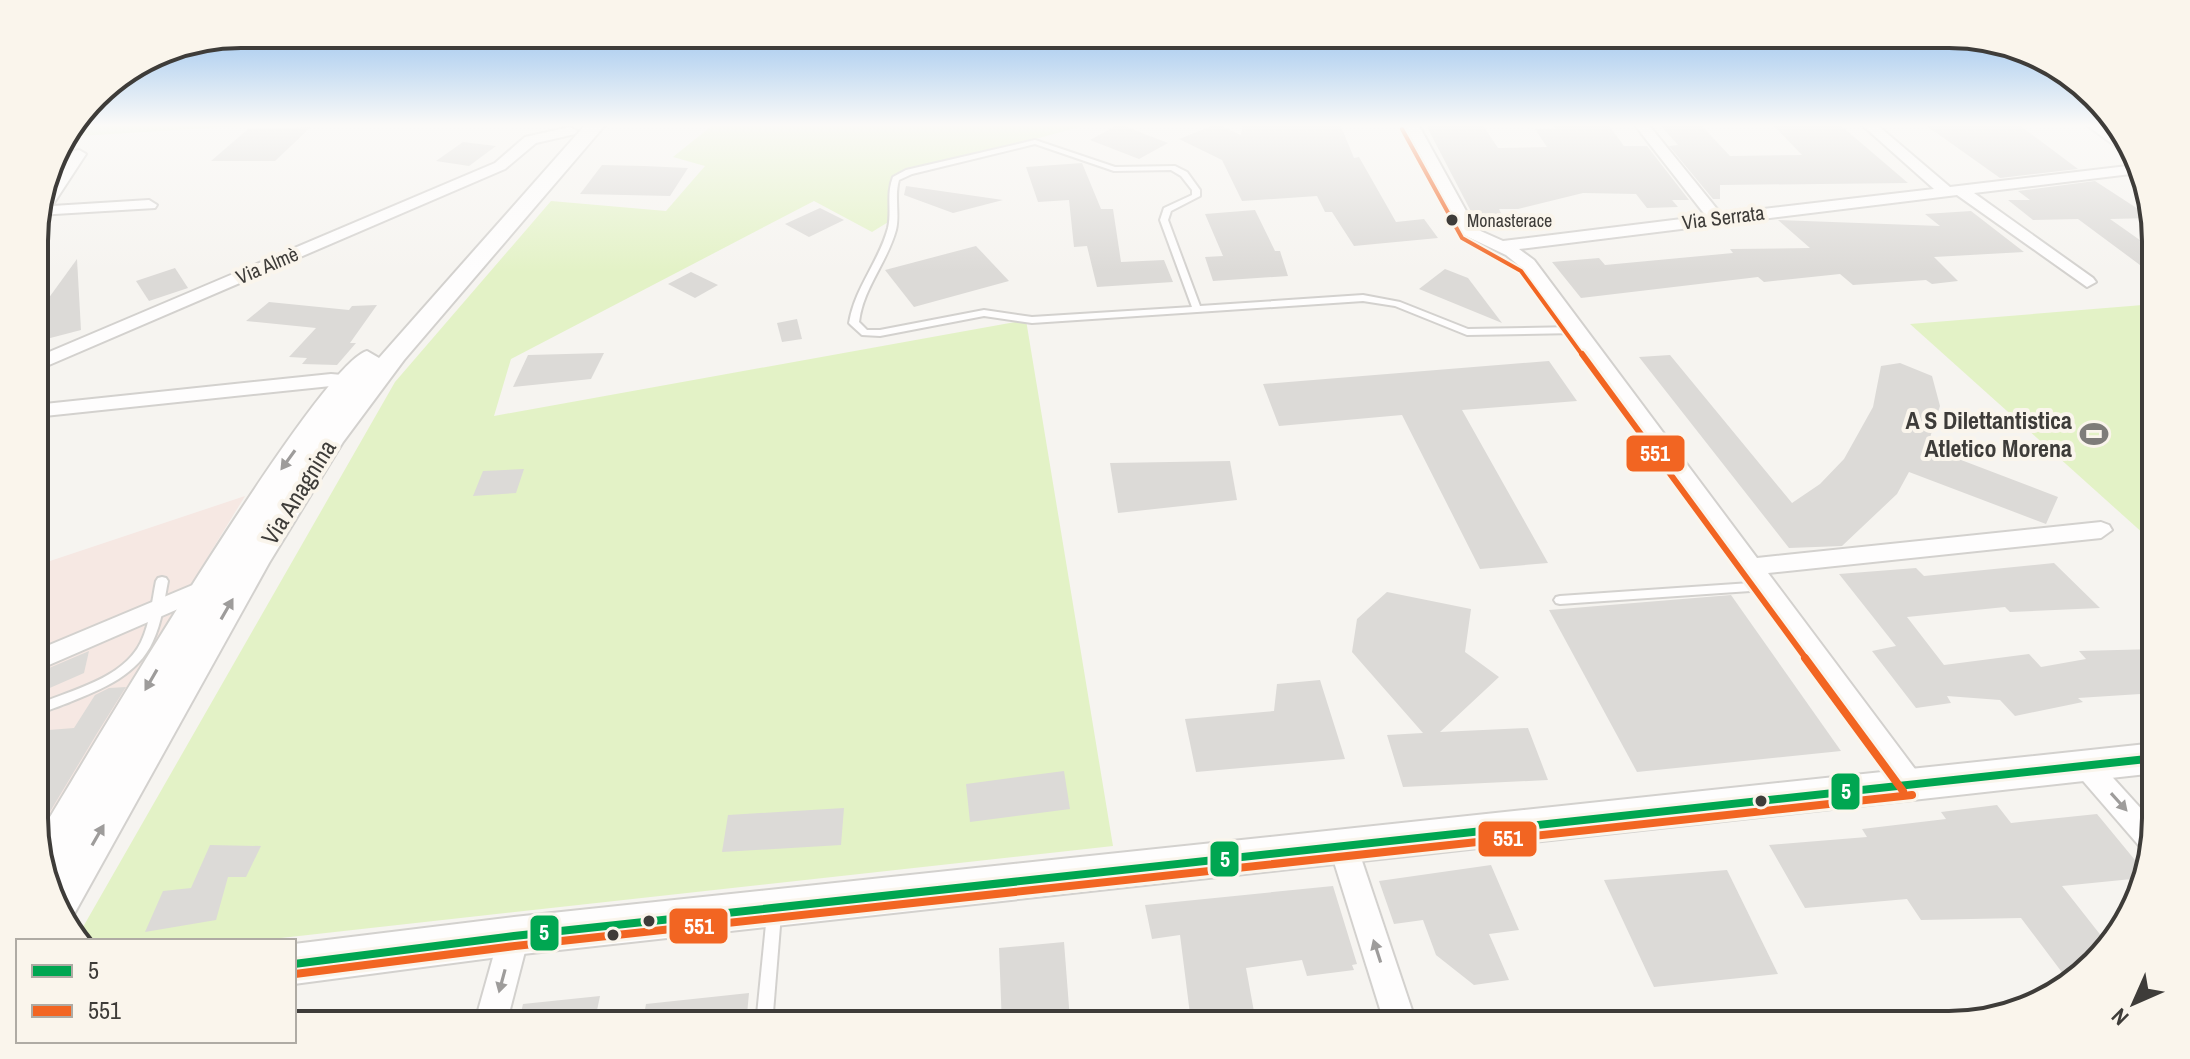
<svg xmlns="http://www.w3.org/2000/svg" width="2190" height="1059" viewBox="0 0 2190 1059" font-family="'Archivo Narrow',sans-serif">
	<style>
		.industrial { fill: #f6e8e3 }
		.green { fill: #e3f2c6 }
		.building { fill: #dcdad7 }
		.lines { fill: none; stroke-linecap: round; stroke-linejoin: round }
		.lane-casing { stroke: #d3d1ce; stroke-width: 4 }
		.street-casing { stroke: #d3d1ce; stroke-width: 4 }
		.secondary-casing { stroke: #d3d1ce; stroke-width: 4 }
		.lane { fill: #fefdfd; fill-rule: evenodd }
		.street { fill: #fefdfd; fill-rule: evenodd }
		.secondary { fill: #fefdfd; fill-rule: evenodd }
		.bus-1-casing { stroke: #faf5ec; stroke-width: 14 }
		.bus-2-far2-casing { stroke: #faf5ec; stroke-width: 8 }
		.bus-2-far1-casing { stroke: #faf5ec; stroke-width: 12 }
		.bus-2-casing { stroke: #faf5ec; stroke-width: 14 }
		.bus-1 { stroke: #00a651; stroke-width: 8 }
		.bus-2-far2 { stroke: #f26522; stroke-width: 4 }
		.bus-2-far1 { stroke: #f26522; stroke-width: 6 }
		.bus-2 { stroke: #f26522; stroke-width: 8 }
		.oneway { fill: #9e9c9b }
		.bus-dot { fill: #3e3c39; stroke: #faf5ec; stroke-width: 3 }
		.labels { text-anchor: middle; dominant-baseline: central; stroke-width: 8; stroke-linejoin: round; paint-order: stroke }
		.far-bus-label { font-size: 18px; fill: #3e3c39; stroke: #faf5ec; text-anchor: start }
		.far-street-label { font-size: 20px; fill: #3e3c39; stroke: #faf5ec }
		.poi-label { font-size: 24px; font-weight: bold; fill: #3e3c39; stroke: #faf5ec; text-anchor: end }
		.street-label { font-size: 24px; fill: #3e3c39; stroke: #faf5ec }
		.rim { fill: none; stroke: #3e3c39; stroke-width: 4 }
		.line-badge { stroke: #faf5ec; stroke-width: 3 }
		.badge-label { font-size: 22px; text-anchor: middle; font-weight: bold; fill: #fff }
	</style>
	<rect width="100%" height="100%" fill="#f6f4f0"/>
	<path class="industrial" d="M245,496l-209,342 -1,-272z"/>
	<g class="green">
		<path d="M75,124h197l-208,13z"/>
		<path d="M714,124h376l-190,52 -7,12 5,28 -26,16 -58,-31 -303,158 -17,57 532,-96 87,526 -860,95h-178l320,-559 156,-181 115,10 39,-45 -32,-9z"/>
		<path d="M2155,304v240l-245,-220z"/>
	</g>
	<g class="building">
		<path d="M1119,124l49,19 -29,16 -49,-19z"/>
		<path d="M1217,124l24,11 2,-11h97l14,34 5,-1 37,65 28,-3 14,19 -84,8 -22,-34h-7l-8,-16 -75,5 -20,-41 -43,-21z"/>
		<path d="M1482,124l16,24 49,-1 -12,-18h21l-3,-5h55l16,22h23l42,54h-17l6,7 -31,1 -11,-14 -53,-1 -65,16h-19l7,14h-29l-51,-98z"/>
		<path d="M1659,124h41l30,32 72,-1 -30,-31h67l69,59 -188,2v14h-7l-44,-53 9,-1z"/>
		<path d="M1924,124h94l60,45 -78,9z"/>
		<path d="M311,127l-36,34h-64l37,-32z"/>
		<path d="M463,142l33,4 -27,20 -33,-5z"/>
		<path d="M1082,163l19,46h12l8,53 43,-2 9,22 -76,5 -10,-41 -13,1 -5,-47 -31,2 -12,-35z"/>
		<path d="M602,165l42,1 44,2 -18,28 -90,-2z"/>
		<path d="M2095,181l57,37 -42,1 44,31v14l-14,1 -62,-46 -45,1 -25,-20h22l-12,-9z"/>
		<path d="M906,186l97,14 -50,13 -49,-18z"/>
		<path d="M820,208l24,12 -35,17 -24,-13z"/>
		<path d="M1255,210l20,41h5l8,25 -75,5 -8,-24 18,-1 -18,-42z"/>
		<path d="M1971,211l53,41 -90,5 24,24 -26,3 -6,-4 -73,5 -13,-11 -76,8 -6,-5 -177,21 -29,-36 47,-4 6,7 128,-12 -3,-4 80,-1 -32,-28 162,6 -15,-12z"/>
		<path d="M976,246l33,35 -95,26 -29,-37z"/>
		<path d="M77,259l4,71 -46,12v-25z"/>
		<path d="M175,268l13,20 -39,13 -13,-20z"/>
		<path d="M1445,269l23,9 34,45 -83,-34z"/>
		<path d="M691,272l27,13 -23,13 -27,-14z"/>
		<path d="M269,302l80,8 3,-4 25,-1 -27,38h6l-19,22 -35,-1 5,-6 -18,-1 27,-29 -70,-7z"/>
		<path d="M797,319l5,20 -20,3 -5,-19z"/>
		<path d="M604,353l-13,26 -78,8 15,-32z"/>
		<path d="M1670,355l122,148 28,-19 24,-25 29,-52 8,-41 19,-3 32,13 8,30 -13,41 131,50 -12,27 -137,-52 -12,22 -55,52 -53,2 -150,-191z"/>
		<path d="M1549,361l28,40 -115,9 86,153 -68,6 -78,-154 -123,11 -16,-42z"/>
		<path d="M1230,461l7,39 -119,13 -8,-50z"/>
		<path d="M524,469l-8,24 -43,3 10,-25z"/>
		<path d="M2054,563l46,45 -90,4 -5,-5 -98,10 37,48 85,-11 12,13 45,-8 -7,-8 77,-2v44l-78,5 5,4 -68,14 -15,-16 -53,-4 4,7 -35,5 -44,-57 24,-5 -57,-72 77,-6 8,8z"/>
		<path d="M1387,592l84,17 -6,43 34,25 -59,55 88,-4 20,52 -145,7 -16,-52 36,-2 -71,-81 5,-33z"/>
		<path d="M1731,595l110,156 -204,21 -88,-162z"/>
		<path d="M89,651l-5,22 -48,21 -1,-20z"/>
		<path d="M1320,680l25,79 -149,13 -11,-53 89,-8 3,-27z"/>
		<path d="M126,687l-30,48 -60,100v-104l38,-3 21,-33 14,-7z"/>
		<path d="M1064,771l6,38 -100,13 -4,-38z"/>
		<path d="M1997,805l14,18 86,-9 47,57 -2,7 -80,8 44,56 -36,41 -49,-65 -100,2 -14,-21 -102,9 -36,-63 98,-8 -5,-8 84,-10 -5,-7z"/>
		<path d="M844,808l-3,37 -119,7 6,-37z"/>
		<path d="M210,845l51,1 -15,31h-18l-12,43 -71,12 18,-41 28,-3z"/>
		<path d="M1491,865l28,65 -30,4 20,46 -35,5 -38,-30 -13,-35 -29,4 -15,-43z"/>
		<path d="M1727,870l51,104 -124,13 -50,-107z"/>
		<path d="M1333,886l24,78 -5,1 2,5 -47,6 -5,-16 -56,8 9,49 -64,5 -11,-87 -28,4 -7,-34z"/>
		<path d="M1064,942l6,78 -68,5 -3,-77z"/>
		<path d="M749,993l-3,32h-104l4,-21z"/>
		<path d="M600,996l-6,29h-76l5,-21z"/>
	</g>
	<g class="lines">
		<defs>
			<g id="lane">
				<path d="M1035,140l80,27 60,-1 12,6 13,18v6l-29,15 -3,9 32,86 163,-11 37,7 68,27 109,-2 5,3 -5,3 -110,2 -72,-29 -32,-5 -331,22 -48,-7 -104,20 -18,-1 -11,-10 -2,-2c6,-36 30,-61 39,-95 4,-17 -2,-34 5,-51l13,-7zM1035,144l79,27 57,-1 10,6 11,14v5l-28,13 -4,12 32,87 -160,10 -48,-7 -104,20h-13l-8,-8c4,-34 28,-59 37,-92 4,-17 -2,-33 3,-50l13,-6z"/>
				<path d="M162,577l4,1 2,3c-4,20 -6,41 -15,60 -15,34 -51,48 -83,61 -11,4 -23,9 -34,13v-10c35,-15 87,-26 105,-63 9,-19 11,-41 15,-61l2,-3z"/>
				<path d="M1765,582l4,1 2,3 -2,3 -4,1 -205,14 -4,-1 -2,-3 2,-3 4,-1z"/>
				<path d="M774,907l5,2 2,5 -9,111h-16l11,-111 2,-5z"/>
			</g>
			<g id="street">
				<path d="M1404,124h14l58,105 27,12 203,-25 -72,-92h14l73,90 213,-25 -73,-65h15l74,63 186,-22 3,8 -165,20 119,85 3,4 -9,5 -130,-92 -438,54 15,11 223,298 344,-36 8,3 3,5 -11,8 -333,35 153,204 3,8 -3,8 -10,3 -10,-3 -379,-525 -16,-13 -42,-20z"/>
				<path d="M2085,124c21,0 39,10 47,30l-7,-1z"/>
				<path d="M570,127l7,4 -2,3 -39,9 -31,26 -470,202v-13l460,-195 30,-26z"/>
				<path d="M79,150l7,4 -34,52 97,-6 8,5 -2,3 -117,7 5,-20 31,-44z"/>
				<path d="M331,374l23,2 13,17 -10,6 -7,-2 -8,-11h-11l-296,31v-12z"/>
				<path d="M207,579l8,2 4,6 -4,6 -180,78v-20z"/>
				<path d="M2086,755l9,3 60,66 -6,26 -8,-2 -64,-74 -4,-8 4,-8z"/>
				<path d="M1343,834l10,3 4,9 60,179h-32l-56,-179 4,-9z"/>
				<path d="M514,922l11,4 4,10 -23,89h-32l25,-89 4,-10z"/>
			</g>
			<g id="secondary">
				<path d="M586,124h20l-202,236 -61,82 -74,121 -196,353 -7,2 -16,-37 3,-5 -4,2 -13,-38c42,-68 282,-477 331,-489l12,7z"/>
				<path d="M2156,743v30l-1642,182 -220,29v-40l220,-27z"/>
			</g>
		</defs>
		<use href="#lane" class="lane-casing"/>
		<use href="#street" class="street-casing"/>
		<use href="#secondary" class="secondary-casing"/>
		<use href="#lane" class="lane"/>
		<use href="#street" class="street"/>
		<use href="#secondary" class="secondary"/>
		<defs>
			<path id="bus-1" d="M294,964l220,-28 1642,-178"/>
			<path id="bus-2-far2" d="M1402,129l60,109 59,33 62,85"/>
			<path id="bus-2-far1" d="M1582,354l225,306"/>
			<g id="bus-2">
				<path d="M1805,658l98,133"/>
				<path d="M295,974l220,-28 1397,-151"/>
			</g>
		</defs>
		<use href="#bus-1" class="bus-1-casing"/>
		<use href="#bus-2-far2" class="bus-2-far2-casing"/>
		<use href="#bus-2-far1" class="bus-2-far1-casing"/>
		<use href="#bus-2" class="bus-2-casing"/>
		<use href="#bus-1" class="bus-1"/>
		<use href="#bus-2-far2" class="bus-2-far2"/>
		<use href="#bus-2-far1" class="bus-2-far1"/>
		<use href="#bus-2" class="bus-2"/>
	</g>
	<defs><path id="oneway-solid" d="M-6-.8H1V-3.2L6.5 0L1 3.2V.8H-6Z" transform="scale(2)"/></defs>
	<g class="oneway">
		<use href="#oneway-solid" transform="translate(288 460) rotate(126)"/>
		<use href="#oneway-solid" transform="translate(227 609) rotate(-60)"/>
		<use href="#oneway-solid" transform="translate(151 680) rotate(120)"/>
		<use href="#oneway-solid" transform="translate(2119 802) rotate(48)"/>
		<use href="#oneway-solid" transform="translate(98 835) rotate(-60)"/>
		<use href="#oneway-solid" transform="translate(1377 951) rotate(-108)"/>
		<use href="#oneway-solid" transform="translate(502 981) rotate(105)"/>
	</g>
	<linearGradient id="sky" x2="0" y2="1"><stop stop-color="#89baec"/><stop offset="0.46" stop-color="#fbfaf8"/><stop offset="1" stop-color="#fbfaf8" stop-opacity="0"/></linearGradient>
	<rect width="2190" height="272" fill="url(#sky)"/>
	<defs>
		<symbol id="stadium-bare" viewBox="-9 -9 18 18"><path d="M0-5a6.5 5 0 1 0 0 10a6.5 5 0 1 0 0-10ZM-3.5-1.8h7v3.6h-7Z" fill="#7e7c79" stroke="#faf5ec" stroke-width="2.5" paint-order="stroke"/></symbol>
	</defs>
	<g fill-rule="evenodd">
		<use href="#stadium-bare" x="2074" y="414" width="40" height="40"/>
	</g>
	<g class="bus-dot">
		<circle cx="1452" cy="220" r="7"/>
		<circle cx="1761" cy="801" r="7"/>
		<circle cx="649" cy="921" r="7"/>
		<circle cx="613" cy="935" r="7"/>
	</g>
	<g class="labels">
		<g class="far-bus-label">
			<text x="1467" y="220">Monasterace</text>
		</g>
		<g class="far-street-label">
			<text transform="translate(1723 217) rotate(-7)">Via Serrata</text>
			<text transform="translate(267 265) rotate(-23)">Via Almè</text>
		</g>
		<g class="poi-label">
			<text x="2072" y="420">A S Dilettantistica<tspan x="2072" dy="28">Atletico Morena</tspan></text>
		</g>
		<g class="street-label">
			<text transform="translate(298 492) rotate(-58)">Via Anagnina</text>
		</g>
	</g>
	<path d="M0 0H2190V1059H0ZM241 48H1949A193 193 0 0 1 2142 241V818A193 193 0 0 1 1949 1011H241A193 193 0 0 1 48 818V241A193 193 0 0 1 241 48Z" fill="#faf5ec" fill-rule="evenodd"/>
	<path class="rim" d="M241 48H1949A193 193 0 0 1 2142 241V818A193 193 0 0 1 1949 1011H241A193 193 0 0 1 48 818V241A193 193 0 0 1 241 48Z"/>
	<g class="line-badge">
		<rect x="1625" y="434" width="61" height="39" rx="8" fill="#f26522"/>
		<rect x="1830" y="772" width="31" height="39" rx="8" fill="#00a651"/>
		<rect x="1477" y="820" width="61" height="38" rx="8" fill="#f26522"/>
		<rect x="1209" y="840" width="31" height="38" rx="8" fill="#00a651"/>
		<rect x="668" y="907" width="61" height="38" rx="8" fill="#f26522"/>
		<rect x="529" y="914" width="31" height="38" rx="8" fill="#00a651"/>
	</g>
	<g class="badge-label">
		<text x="1655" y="461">551</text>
		<text x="1846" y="799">5</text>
		<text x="1508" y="846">551</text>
		<text x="1225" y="867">5</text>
		<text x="699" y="934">551</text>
		<text x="544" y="940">5</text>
	</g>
	<rect x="16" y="939" width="280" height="104" fill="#faf5ec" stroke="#afaba4" stroke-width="2"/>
	<rect x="32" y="965" width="40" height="12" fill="#00a651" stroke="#afaba4" stroke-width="2"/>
	<text x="88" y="979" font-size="24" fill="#3e3c39">5</text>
	<rect x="32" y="1005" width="40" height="12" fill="#f26522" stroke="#afaba4" stroke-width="2"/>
	<text x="88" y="1019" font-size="24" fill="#3e3c39">551</text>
	<g transform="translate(2134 1003) rotate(225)" stroke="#faf5ec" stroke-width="6" paint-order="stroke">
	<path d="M0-6L14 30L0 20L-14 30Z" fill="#3e3c39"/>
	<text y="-12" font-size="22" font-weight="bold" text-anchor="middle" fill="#3e3c39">N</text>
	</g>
</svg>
